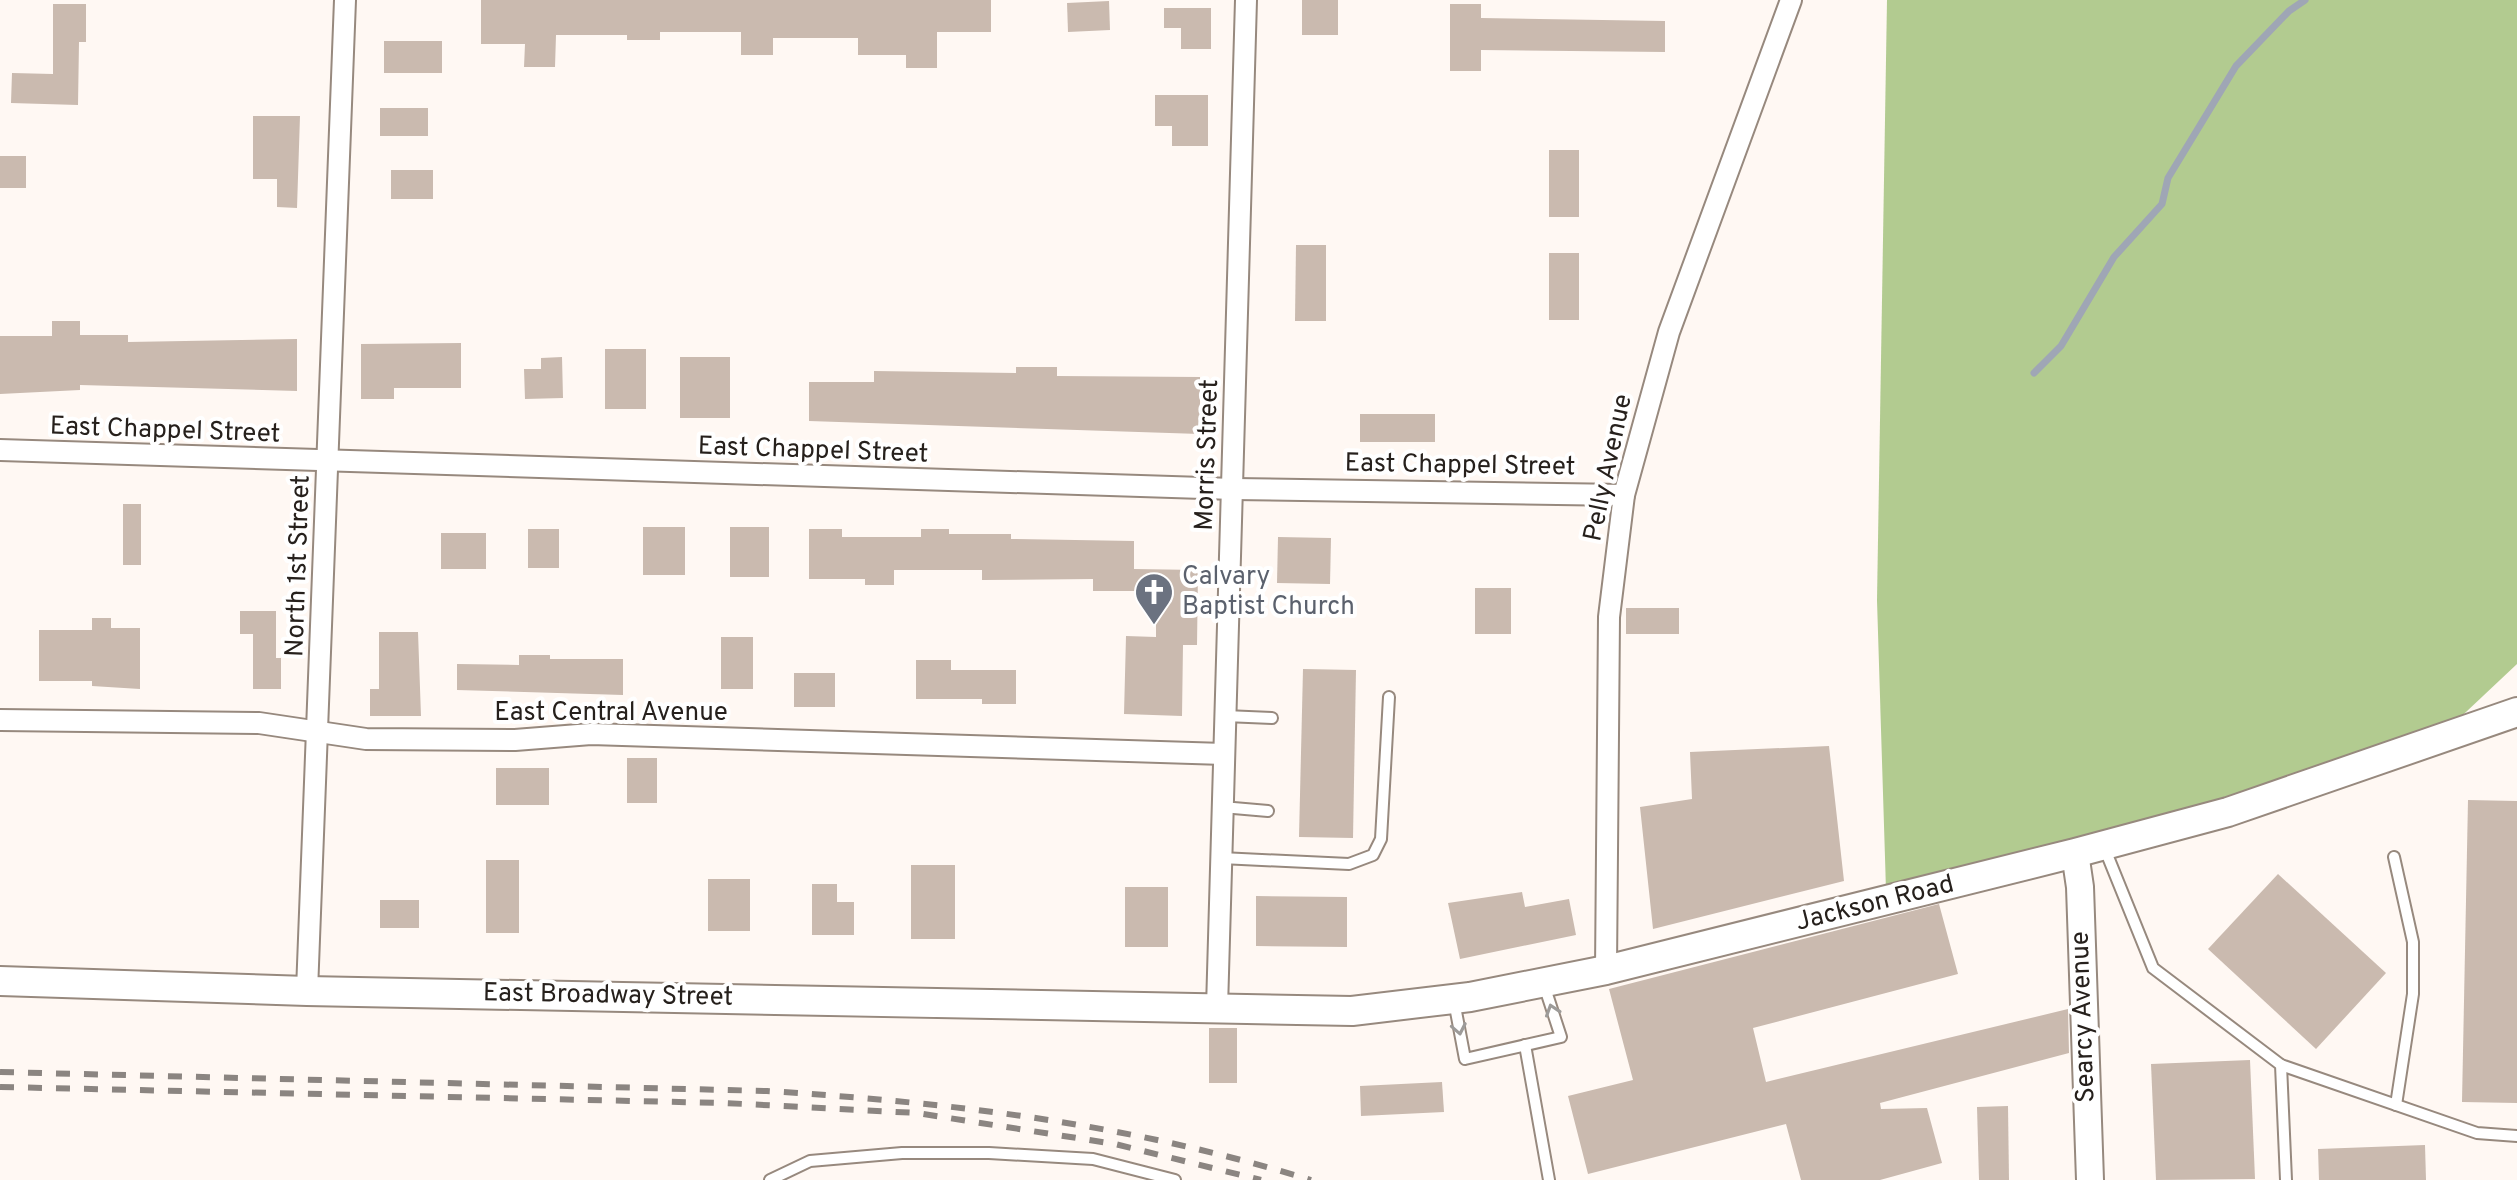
<svg xmlns="http://www.w3.org/2000/svg" width="2517" height="1180" viewBox="0 0 2517 1180" font-family="Overpass,sans-serif">
	<style>
		.forest { fill: #b2cb90 }
		.lines { fill: none; stroke-linecap: round; stroke-linejoin: round }
		.stream { stroke: #9fa6b5; stroke-width: 7 }
		.building { fill: #cabaaf }
		.service-casing { stroke: #97897e; stroke-width: 14 }
		.minor-casing { stroke: #97897e; stroke-width: 24 }
		.tertiary-casing { stroke: #97897e; stroke-width: 30 }
		.secondary-casing { stroke: #97897e; stroke-width: 32 }
		.service { stroke: #fff; stroke-width: 10 }
		.minor { stroke: #fff; stroke-width: 20 }
		.tertiary { stroke: #fff; stroke-width: 26 }
		.secondary { stroke: #fff; stroke-width: 28 }
		.rail { stroke: #8b8581; stroke-width: 6; stroke-dasharray: 14 14; stroke-linecap: butt }
		.oneway { stroke: #9d9b99 }
		.labels { text-anchor: middle; dominant-baseline: central; stroke-width: 8; stroke-linejoin: round; paint-order: stroke }
		.street-label { font-size: 26px; fill: #26201c; stroke: #fff }
		.worship-label { font-size: 26px; fill: #5b616d; stroke: #fff; text-anchor: start }
	</style>
	<rect width="100%" height="100%" fill="#fff8f3"/>
	<path class="forest" d="M1887,0h630v664l-85,80 -546,146 -9,-290z"/>
	<g class="lines">
		<path class="stream" d="M2034,373l27,-27 53,-89 48,-53 6,-26 68,-112 53,-55 16,-11"/>
	</g>
	<g class="building">
		<path d="M481,0h510v32h-54v36h-31v-13h-48v-17h-85v17h-32v-23h-81v8h-33v-5h-71l-1,32h-31l1,-23h-44z"/>
		<rect x="1302" y="0" width="36" height="35"/>
		<path d="M1109,1l1,29 -42,2 -1,-29z"/>
		<path d="M53,4h33v38h-7l-1,63 -67,-2 1,-30 41,1z"/>
		<path d="M1450,4h31v14l184,3v31l-184,-2v21h-31z"/>
		<path d="M1164,8h47v41h-30v-21h-17z"/>
		<rect x="384" y="41" width="58" height="32"/>
		<path d="M1155,95h53v51h-36v-20h-17z"/>
		<rect x="380" y="108" width="48" height="28"/>
		<path d="M253,116h47l-3,92 -20,-1v-28h-24z"/>
		<rect x="1549" y="150" width="30" height="67"/>
		<rect x="0" y="156" width="26" height="32"/>
		<rect x="391" y="170" width="42" height="29"/>
		<path d="M1296,245h30v76h-31z"/>
		<rect x="1549" y="253" width="30" height="67"/>
		<path d="M52,321h28v14h48v7l169,-3v52l-217,-6v5l-80,4v-58h52z"/>
		<path d="M461,343v45h-67v11h-33v-55z"/>
		<rect x="605" y="349" width="41" height="60"/>
		<path d="M562,357l1,41 -38,1 -1,-30h17v-11z"/>
		<rect x="680" y="357" width="50" height="61"/>
		<path d="M1016,367h41v9l143,1v57l-391,-13v-39h65v-11l142,2z"/>
		<rect x="1360" y="414" width="75" height="28"/>
		<rect x="123" y="504" width="18" height="61"/>
		<rect x="643" y="527" width="42" height="48"/>
		<rect x="730" y="527" width="39" height="50"/>
		<rect x="528" y="529" width="31" height="39"/>
		<path d="M809,529h33v8h79v-8h28v5h62v5l123,2v28l64,1 -1,75h-14l-1,71 -58,-2 2,-78 30,1v-46h-63v-12l-111,1v-10h-88v15h-29v-6h-56z"/>
		<rect x="441" y="533" width="45" height="36"/>
		<path d="M1278,537l53,1 -1,46 -53,-1z"/>
		<rect x="1475" y="588" width="36" height="46"/>
		<rect x="1626" y="608" width="53" height="26"/>
		<path d="M240,611h36v47h5v31h-28v-55h-13z"/>
		<path d="M92,618h19v10h29v61l-48,-3v-5h-53v-51h53z"/>
		<path d="M379,632h39l3,84h-51v-27h9z"/>
		<rect x="721" y="637" width="32" height="52"/>
		<path d="M519,655h31v4h73v36l-166,-5v-26l62,1z"/>
		<path d="M916,660h35v10h65v34h-34v-5h-66z"/>
		<path d="M1303,669l53,1 -3,168 -54,-1z"/>
		<rect x="794" y="673" width="41" height="34"/>
		<path d="M1829,746l15,135 -191,48 -13,-122 52,-8 -2,-47z"/>
		<rect x="627" y="758" width="30" height="45"/>
		<rect x="496" y="768" width="53" height="37"/>
		<path d="M2468,800l49,1v302l-55,-1z"/>
		<rect x="486" y="860" width="33" height="73"/>
		<rect x="911" y="865" width="44" height="74"/>
		<path d="M2278,874l108,99 -70,76 -108,-100z"/>
		<rect x="708" y="879" width="42" height="52"/>
		<path d="M812,884h25v18h17v33h-42z"/>
		<rect x="1125" y="887" width="43" height="60"/>
		<path d="M1522,892l3,15 44,-8 7,36 -116,24 -12,-56z"/>
		<path d="M1256,896l91,1v50l-91,-1z"/>
		<rect x="380" y="900" width="39" height="28"/>
		<path d="M1939,904l19,70 -205,54 13,54 302,-73 1,44 -189,50 1,6 46,-1 15,55 -62,17h-79l-15,-56 -198,50 -20,-78 65,-16 -24,-91z"/>
		<rect x="1209" y="1028" width="28" height="55"/>
		<path d="M2250,1060l5,119 -99,1 -5,-116z"/>
		<path d="M1442,1082l2,30 -83,4 -1,-30z"/>
		<path d="M2008,1106l1,74h-30l-2,-73z"/>
		<path d="M2425,1145l1,35h-107l-1,-31z"/>
	</g>
	<g class="lines">
		<defs>
			<g id="service">
				<path d="M1225,716l47,2"/>
				<path d="M1222,807l46,4"/>
				<path d="M2104,847l49,121 128,97 5,115"/>
				<path d="M2394,857l19,85v52l-17,111"/>
				<path d="M1221,858l128,6 24,-9 8,-16 8,-142"/>
				<path d="M1454,1001l11,58 96,-22 -17,-52"/>
				<path d="M1525,1045l24,135"/>
				<path d="M2281,1065l196,68 40,3"/>
				<path d="M770,1180l40,-19 92,-8h87l104,6 82,21"/>
			</g>
			<g id="minor">
				<path d="M0,450l1234,39 390,6"/>
				<path d="M0,720l259,3 107,16 149,1 76,-6 633,20"/>
				<path d="M1606,970l3,-353 15,-122 45,-163 122,-332"/>
				<path d="M307,991l38,-991"/>
				<path d="M1217,1008l29,-1008"/>
			</g>
			<path id="tertiary" d="M2075,853l5,34 10,293"/>
			<path id="secondary" d="M0,981l307,10 1045,20 118,-14 136,-27 469,-117 153,-41 289,-100"/>
		</defs>
		<use href="#service" class="service-casing"/>
		<use href="#minor" class="minor-casing"/>
		<use href="#tertiary" class="tertiary-casing"/>
		<use href="#secondary" class="secondary-casing"/>
		<use href="#service" class="service"/>
		<use href="#minor" class="minor"/>
		<use href="#tertiary" class="tertiary"/>
		<use href="#secondary" class="secondary"/>
		<g class="rail">
			<path d="M0,1072l767,19c190,12 362,33 544,89"/>
			<path d="M0,1087l725,16 192,10 198,31 146,36"/>
		</g>
	</g>
	<defs><path id="oneway-chevron" d="M-2-3.5L2.5 0L-2 3.5" fill="none" stroke-width="1.6" stroke-linecap="round" stroke-linejoin="round" transform="scale(2)"/></defs>
	<g class="oneway">
		<use href="#oneway-chevron" transform="translate(1552 1010) rotate(-108)"/>
		<use href="#oneway-chevron" transform="translate(1459 1029) rotate(79)"/>
	</g>
	<defs>
		<symbol id="church-pin" viewBox="-11 -11 22 30"><path d="M0 17L-7.5 6A9.5 9.5 0 1 1 7.5 6Z" fill="#6b7280" stroke="#fff"/><path d="M-1.2-6h2.4v3.5h3.3v2.4h-3.3V6h-2.4V-.1h-3.3v-2.4h3.3Z" fill="#fff"/></symbol>
	</defs>
	<g fill-rule="evenodd">
		<use href="#church-pin" x="1132" y="570" width="44" height="60"/>
	</g>
	<g class="labels">
		<g class="street-label">
			<text transform="translate(165 431) rotate(2)">East Chappel Street</text>
			<text transform="translate(813 451) rotate(2)">East Chappel Street</text>
			<text transform="translate(1208 455) rotate(-88)">Morris Street</text>
			<text transform="translate(1460 466) rotate(1)">East Chappel Street</text>
			<text transform="translate(1609 468) rotate(-78)">Pelly Avenue</text>
			<text transform="translate(299 566) rotate(-88)">North 1st Street</text>
			<text x="611" y="713">East Central Avenue</text>
			<text transform="translate(1875 904) rotate(-14)">Jackson Road</text>
			<text transform="translate(608 996) rotate(1)">East Broadway Street</text>
			<text transform="translate(2084 1017) rotate(-92)">Searcy Avenue</text>
		</g>
		<g class="worship-label">
			<text x="1182" y="577">Calvary<tspan x="1182" dy="30">Baptist Church</tspan></text>
		</g>
	</g>
</svg>
